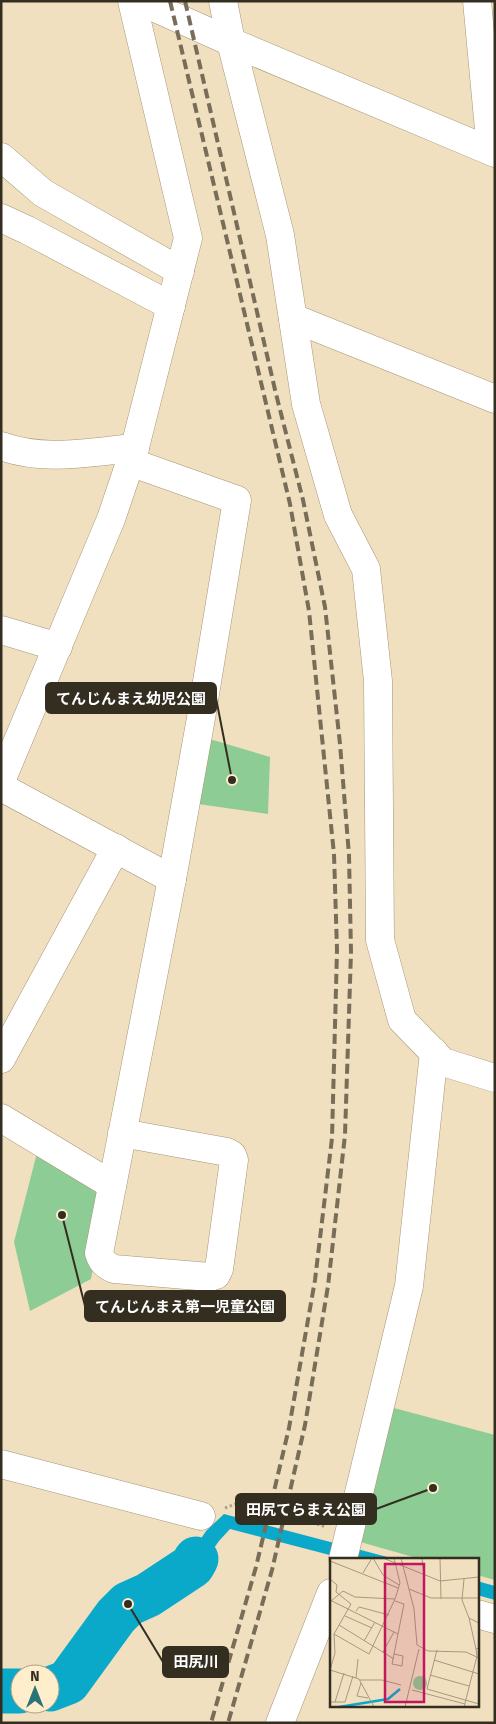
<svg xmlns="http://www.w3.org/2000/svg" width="496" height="1724" viewBox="0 0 496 1724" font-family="'Fira Sans','Noto Sans JP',sans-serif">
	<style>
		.green { fill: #8dcc95 }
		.water { fill: #0aa9ca }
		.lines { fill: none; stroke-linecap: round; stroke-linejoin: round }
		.river { stroke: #0aa9ca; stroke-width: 45 }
		.street-casing { stroke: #a59576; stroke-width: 29 }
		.secondary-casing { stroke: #a59576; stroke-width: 29 }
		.path { stroke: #afa289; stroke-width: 3; stroke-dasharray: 2.5 2.5; stroke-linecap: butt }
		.street { stroke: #fff; stroke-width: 28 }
		.secondary { stroke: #fff; stroke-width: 28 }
		.rail { stroke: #776d59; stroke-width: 4; stroke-dasharray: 10 5; stroke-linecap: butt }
		.inset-river { fill: none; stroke: #0aa9ca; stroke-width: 2.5 }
		.inset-road { fill: none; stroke: #a59980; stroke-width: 1 }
		.view { fill: #c2185b; fill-opacity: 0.15; stroke: #c2185b; stroke-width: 2.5 }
		.inset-edge { fill: none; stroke: #342e21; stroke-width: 2.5 }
		.leader { fill: none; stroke: #342e21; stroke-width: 2 }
		.callout-dot { fill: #342e21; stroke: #fec; stroke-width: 2 }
		.callout { fill: #342e21; stroke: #342e21; stroke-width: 2 }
		.callout-label { font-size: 15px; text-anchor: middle; font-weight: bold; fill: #fff }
	</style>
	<rect width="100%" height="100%" fill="#f1e0c0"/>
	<g class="green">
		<path d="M203,737l67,20 -2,57 -77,-11z"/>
		<path d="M38,1149l69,39 -16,91 -61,32 -16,-69z"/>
		<path d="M394,1408l101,27v145l-18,-5v-16h-57l-63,-18z"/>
	</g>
	<g class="water">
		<path d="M224,1514l171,45h-50l-115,-30 -11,12 -23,32 -45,28 -8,-13 44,-28 19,-29z"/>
		<path d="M477,1581l18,5v14l-18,-5z"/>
	</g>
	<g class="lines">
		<g class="river">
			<path d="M50,1689l18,-7 48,-66 12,-12 20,-9 44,-29 4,-7"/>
			<path d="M1,1691h19"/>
		</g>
		<defs>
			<g id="street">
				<path d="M223,1l8,41"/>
				<path d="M477,1l14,150"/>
				<path d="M1,157l42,36 137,78"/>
				<path d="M1,218l26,12 144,76"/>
				<path d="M293,318l202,81"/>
				<path d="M1,446c44,16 89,6 134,2"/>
				<path d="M1,630l57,17"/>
				<path d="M1,781l110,-262 23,-68 54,-213 -56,-237"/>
				<path d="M1,787l171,92"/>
				<path d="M1,1059l115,-211"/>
				<path d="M1,1118l111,67"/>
				<path d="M122,1133l105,19 5,3 2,5 -15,109 -3,6 -6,2 -96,-8c-9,-4 -12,-7 -15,-16l73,-374 29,-161 36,-218 -107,-38"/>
				<path d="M1,1464l200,52"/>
				<path d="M343,1559l66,-273 25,-234"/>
				<path d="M477,1614l18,5"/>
				<path d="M280,1723l51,-130"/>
			</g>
			<g id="secondary">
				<path d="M140,1l91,41 264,111"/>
				<path d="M231,42l49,193 26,169 32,111 28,54 12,112 2,259 22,80 41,42 52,16"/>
			</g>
		</defs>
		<use href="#street" class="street-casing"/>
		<use href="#secondary" class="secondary-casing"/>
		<g class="path">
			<path d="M225,1508l13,-5"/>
			<path d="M317,1524l9,3"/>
		</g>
		<use href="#street" class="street"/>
		<use href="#secondary" class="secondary"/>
		<g class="rail">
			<path d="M170,1l120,503 19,107 25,243 3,96 -5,188 -17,142 -26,148 -33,139 -45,156"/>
			<path d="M185,1l91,393 27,106 22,107 15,137 9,111 2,97 -6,183 -17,151 -23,139 -33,145 -44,153"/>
		</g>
	</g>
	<g transform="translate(330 1558)">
		<rect width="149" height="149" fill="#f1e0c0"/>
		<path d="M83 125a7 7 0 1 1 14 0a7 7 0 1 1-14 0Z" fill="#8dcc95"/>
		<path class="inset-river" d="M9,149l49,-8 12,-10"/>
		<path class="inset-road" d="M43,0l10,17 16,10M53,0l57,23 39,-4M71,0l13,51 3,36 11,6 38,1 13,6M92,0l2,18M110,0l1,41M0,3l68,27M33,15l9,-15M0,21l7,6 -1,7 15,12 -17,30 1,19 -5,17M134,21l-2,21 7,18 10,5M79,31l22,9h48M0,42l68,34M1,43l12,-10 12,6 40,2M26,53l3,-4 30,8M15,58l27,12M139,60l7,31M9,67l55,34M4,76l35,20 26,-55 5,-16 -6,-25M34,83l11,-19M107,92l-10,39 52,15M53,94l11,-20M64,96l9,2 -1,10 -10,-2 12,-60 -9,-3M104,102l45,14M0,112l29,9 15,28M100,117l39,11M26,120l2,-19M30,122h22l19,5M31,125l-4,13 11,2M82,132l53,14M0,144h15l8,-26M5,144l9,-29M75,149l14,-58M134,149l13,-51 -1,-7 3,-1"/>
		<path class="view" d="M55,6h39v138h-39z"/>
		<rect width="149" height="149" class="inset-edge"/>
	</g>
	<path class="leader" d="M232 780L216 698M62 1215L85 1306M433 1488L376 1509M128 1604L163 1662"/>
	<g class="callout-dot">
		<circle cx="232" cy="780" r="5"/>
		<circle cx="62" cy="1215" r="5"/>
		<circle cx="433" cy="1488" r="5"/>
		<circle cx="128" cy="1604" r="5"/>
	</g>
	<g class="callout">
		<rect x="46" y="683" width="170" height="30" rx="5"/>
		<rect x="85" y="1291" width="200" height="30" rx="5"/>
		<rect x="236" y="1494" width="140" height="30" rx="5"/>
		<rect x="163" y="1647" width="65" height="30" rx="5"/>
	</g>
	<g class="callout-label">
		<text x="131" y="704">てんじんまえ幼児公園</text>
		<text x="185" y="1312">てんじんまえ第一児童公園</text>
		<text x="306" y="1515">田尻てらまえ公園</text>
		<text x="196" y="1667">田尻川</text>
	</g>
	<rect width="496" height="1724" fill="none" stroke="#342e21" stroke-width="5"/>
	<g transform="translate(35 1689)"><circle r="24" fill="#ffeecc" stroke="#aea188"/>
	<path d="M0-4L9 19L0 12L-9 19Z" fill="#2a7477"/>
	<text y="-8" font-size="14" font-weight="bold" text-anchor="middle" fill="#342e21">N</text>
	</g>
</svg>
